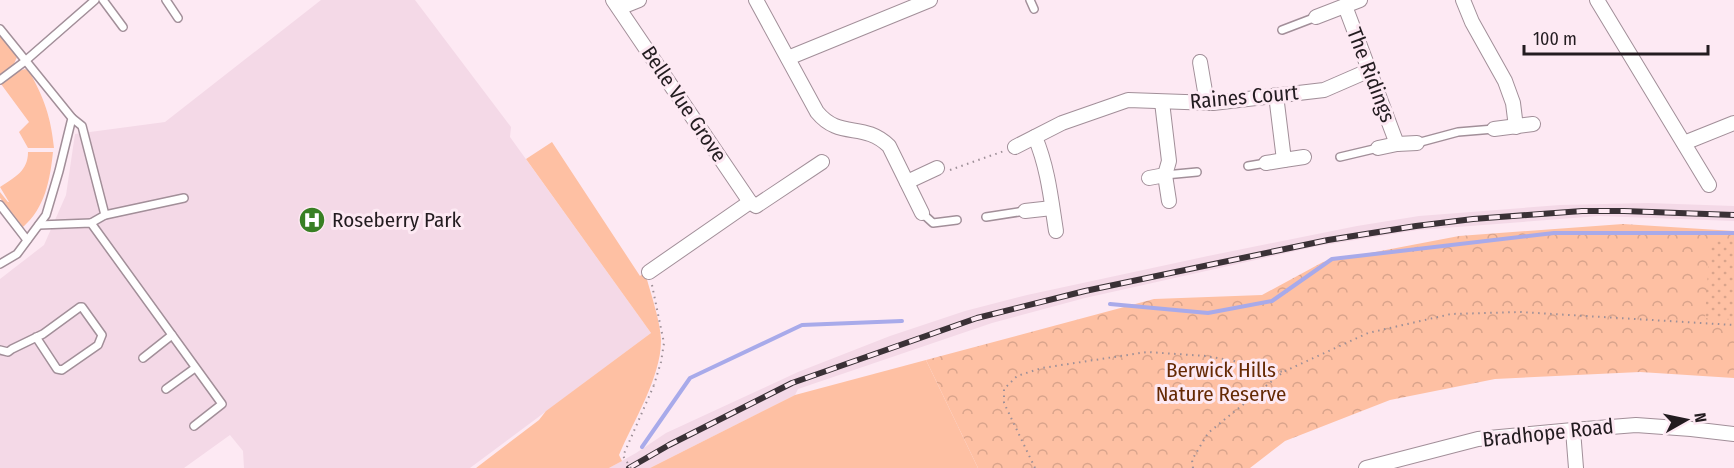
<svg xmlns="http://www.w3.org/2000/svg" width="1734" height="468" viewBox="0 0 1734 468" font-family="'Fira Sans Condensed',sans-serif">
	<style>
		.built { fill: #f4d9e7 }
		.grass { fill: #fec0a3 }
		.park { fill: url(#park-crowns) }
		.garden { fill: url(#garden-dots) }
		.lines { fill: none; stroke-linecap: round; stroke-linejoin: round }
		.stream { stroke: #a8aaea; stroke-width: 4 }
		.service-casing { stroke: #a28f99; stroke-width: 10 }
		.minor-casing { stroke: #a28f99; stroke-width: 16 }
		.path { stroke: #9d8f97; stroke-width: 2; stroke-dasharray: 1.5 4.5; stroke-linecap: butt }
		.service { stroke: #fff; stroke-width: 7 }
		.minor { stroke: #fff; stroke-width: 14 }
		.rail-casing { stroke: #3a3136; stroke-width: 6 }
		.rail { stroke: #fde9f3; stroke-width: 4; stroke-dasharray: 11; stroke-linecap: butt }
		.path-bridge { stroke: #9d8f97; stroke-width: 2; stroke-dasharray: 1.5 4.5; stroke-linecap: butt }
		.labels { text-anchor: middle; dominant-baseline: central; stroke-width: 6; stroke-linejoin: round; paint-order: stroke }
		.street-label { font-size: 21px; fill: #231c20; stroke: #fde9f3 }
		.poi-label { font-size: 21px; fill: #231c20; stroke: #fde9f3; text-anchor: start }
		.park-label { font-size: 21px; fill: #652904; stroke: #fde9f3 }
	</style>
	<defs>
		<pattern id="park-crowns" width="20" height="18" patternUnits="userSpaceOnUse" patternTransform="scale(1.5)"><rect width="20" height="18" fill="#fec0a3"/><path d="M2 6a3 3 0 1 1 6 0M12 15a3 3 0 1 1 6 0" fill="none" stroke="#d9a48c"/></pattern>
		<pattern id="garden-dots" width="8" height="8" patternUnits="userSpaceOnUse" patternTransform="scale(1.5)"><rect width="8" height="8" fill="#fec0a3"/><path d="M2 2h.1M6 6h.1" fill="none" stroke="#d9a48c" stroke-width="1.8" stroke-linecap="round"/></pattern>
	</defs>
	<rect width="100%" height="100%" fill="#fde9f3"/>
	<g class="built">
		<path d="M321,0h94l96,127 -1,10 141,196 -181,135h-226l-1,-17 -13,-16 -46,33h-184v-189l44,-34 22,-50 9,-61 90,-12z"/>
		<path d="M1648,203l86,3v15l-135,-5 -181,14 -100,16 -233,52 -93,25 -194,66 -3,6 -145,73h-41l27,-15 30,-20 132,-61 92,-36 75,-25 62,-16 181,-39 149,-30 62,-10 141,-11z"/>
	</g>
	<g class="grass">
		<path d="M0,36l17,21 -3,7 -14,11z"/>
		<path d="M25,69l4,2c15,27 22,46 25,77h-26l-9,-16 10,-10 -28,-38 18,-13z"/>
		<path d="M552,142l88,134 5,-4c5,20 16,50 16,69 0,36 -28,81 -42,114l3,6 -13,7h-133l63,-48 7,-9 105,-78 -125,-174z"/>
		<path d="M28,152h25c-3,28 -8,56 -30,75l-23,-29v-6l8,10h1l-9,-15c15,-10 28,-16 28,-35z"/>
		<path d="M926,360l52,108h-328l145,-73z"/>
	</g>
	<path class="park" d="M1623,224l111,7v147l-94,-6 -145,7 -105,21 -105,41 -35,27h-272l-52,-108 228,-61 108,-4 61,-33 136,-26z"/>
	<path class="garden" d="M1710,239l24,2v78l-29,-1z"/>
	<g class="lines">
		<g class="stream">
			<path d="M1110,304l98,9 64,-12 60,-42 222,-26h180"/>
			<path d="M642,447l48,-69 112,-53 100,-4"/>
		</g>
		<defs>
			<g id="service">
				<path d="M103,0l20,27"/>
				<path d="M166,0l12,18"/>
				<path d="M1030,0l4,9"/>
				<path d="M0,29l72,89 -13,53 -13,44 -29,39 -17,10"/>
				<path d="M1282,30l34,-13"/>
				<path d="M0,80l24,-18 71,-62"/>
				<path d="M72,118l10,8 23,89 -14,8"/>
				<path d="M1417,143l41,-11 36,-3"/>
				<path d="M1340,157l38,-9"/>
				<path d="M1248,166l18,-3"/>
				<path d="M1165,175l32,-3"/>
				<path d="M0,205l27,35"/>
				<path d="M922,213l11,10 24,-3"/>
				<path d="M105,215l79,-17"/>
				<path d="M986,217l39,-6"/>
				<path d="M39,225l52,-2 131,181 -28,22"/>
				<path d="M0,350l8,2 4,-3 31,-15 37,-27h2l20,28 -4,10 -36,25 -5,-1 -21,-32"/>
				<path d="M143,358l29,-23"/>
				<path d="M166,389l29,-21"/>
			</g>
			<g id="minor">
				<path d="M613,0l137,202 6,4 66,-44"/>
				<path d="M756,0l61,112c23,28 46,9 72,34l33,67"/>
				<path d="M1463,0l9,22 33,59 8,22 3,24"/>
				<path d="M1597,0l112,185"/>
				<path d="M1345,6l52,138"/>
				<path d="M619,8l20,-8"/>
				<path d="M1316,17l44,-17"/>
				<path d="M788,58l142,-58"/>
				<path d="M1200,62l7,41"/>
				<path d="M1276,95l8,65 20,-3"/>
				<path d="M1162,102l7,59 -4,14 4,26"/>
				<path d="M1494,129l39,-5"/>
				<path d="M1035,137c13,31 16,62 21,94"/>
				<path d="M1684,143l50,-20"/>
				<path d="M1015,147l47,-24 66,-23 85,3 111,-13 46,-20"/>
				<path d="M1378,148l19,-4 20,-1"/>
				<path d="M1266,163l18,-3"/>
				<path d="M1149,178l16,-3"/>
				<path d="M907,182l30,-14"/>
				<path d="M1025,211l27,-3"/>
				<path d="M649,272l101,-70"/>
				<path d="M1573,430l3,38"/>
				<path d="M1366,468l112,-29 95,-9 63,-5 55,4 43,5"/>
			</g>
		</defs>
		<use href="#service" class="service-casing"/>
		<use href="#minor" class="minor-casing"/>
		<g class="path">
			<path d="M950,170l54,-19"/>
			<path d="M652,285l12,58 -3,19 -7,23"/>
			<path d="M1035,468l-31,-65v-14l13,-13 25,-8 105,-16 59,4 50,9 27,7"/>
			<path d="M1193,468l-1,-8 16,-27 75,-61 85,-39 83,-19 69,-2 214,13"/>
		</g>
		<use href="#service" class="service"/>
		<use href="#minor" class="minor"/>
		<defs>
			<path id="rail" d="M629,468l40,-23 123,-62 185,-65 108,-27 243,-51 88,-14 57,-7 109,-8h42l110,4"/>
		</defs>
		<use href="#rail" class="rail-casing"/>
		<use href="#rail" class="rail"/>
		<path class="path-bridge" d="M631,468l-8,-12 31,-71"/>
	</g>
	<defs>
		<symbol id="hospital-disc" viewBox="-11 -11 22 22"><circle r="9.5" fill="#387f23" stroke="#fde9f3"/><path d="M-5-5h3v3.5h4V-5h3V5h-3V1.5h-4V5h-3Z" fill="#fff"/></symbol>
	</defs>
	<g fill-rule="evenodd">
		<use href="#hospital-disc" x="297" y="205" width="30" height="30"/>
	</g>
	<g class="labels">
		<g class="street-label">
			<text transform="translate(1371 75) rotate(69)">The Ridings</text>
			<text transform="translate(1244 97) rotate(-5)">Raines Court</text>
			<text transform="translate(684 104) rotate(56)">Belle Vue Grove</text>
			<text transform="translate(1548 433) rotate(-6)">Bradhope Road</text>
		</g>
		<g class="poi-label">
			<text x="332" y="220">Roseberry Park</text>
		</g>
		<g class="park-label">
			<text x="1221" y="370">Berwick Hills<tspan x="1221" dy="24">Nature Reserve</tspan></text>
		</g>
	</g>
	<g transform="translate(1686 420) rotate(81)" stroke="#fde9f3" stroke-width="4.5" paint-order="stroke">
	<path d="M0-4.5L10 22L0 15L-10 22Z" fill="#231c20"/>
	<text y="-9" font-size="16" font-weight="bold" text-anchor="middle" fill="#231c20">N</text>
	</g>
	<path d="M1524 45v9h184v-9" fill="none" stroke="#231c20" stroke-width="3"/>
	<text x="1533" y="45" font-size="18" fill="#231c20" stroke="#fde9f3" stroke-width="4.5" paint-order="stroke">100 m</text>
</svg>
